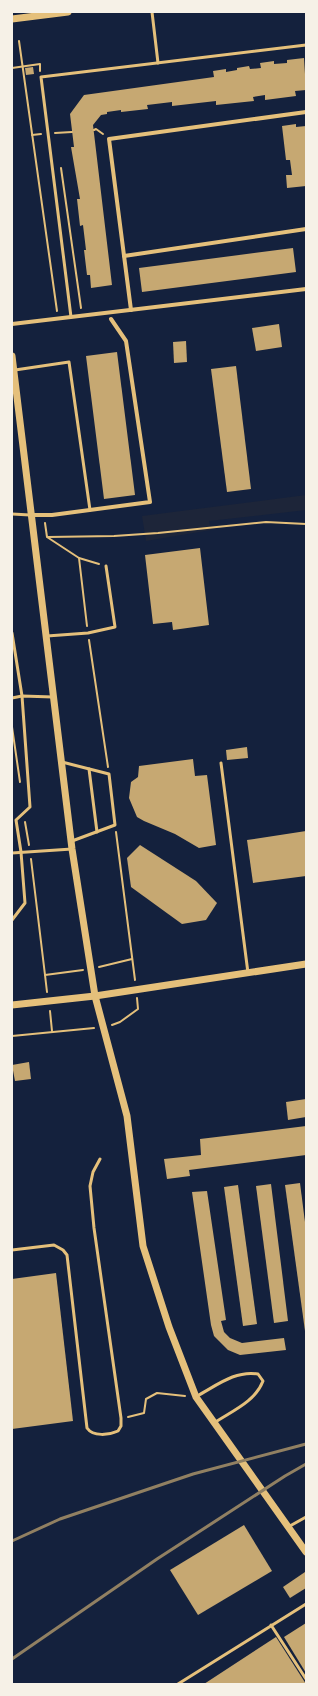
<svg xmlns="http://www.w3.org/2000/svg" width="318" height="1696" viewBox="0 0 318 1696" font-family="Literata,serif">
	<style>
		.green { fill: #1d2539 }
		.building { fill: #c6a872 }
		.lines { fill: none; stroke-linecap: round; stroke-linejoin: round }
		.path { stroke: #e5c07b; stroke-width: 2 }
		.service { stroke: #e5c07b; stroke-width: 3 }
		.minor { stroke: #e5c07b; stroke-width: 4 }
		.tertiary { stroke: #e5c07b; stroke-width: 7 }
		.rail { stroke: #918062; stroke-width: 3 }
	</style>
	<rect width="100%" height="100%" fill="#14213d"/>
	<path class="green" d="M306,495v15l-97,11 2,9 -65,11 -4,-25z"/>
	<g class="building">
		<path d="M304,58l2,32 -11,1 1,5 -31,4v-5l-12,2 1,4 -38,4v-4l-44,5v-4l-25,3 1,4 -27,3v-2l-14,2v2l-6,1 -8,10 19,160 -21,3 -1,-13h-3l-3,-25h2l-3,-25 -3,1 -3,-27h3l-9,-52h3l-4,-33 14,-19 130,-18 -1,-6 13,-2v3l11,-2v-2l12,-2 1,3 11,-1 -1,-5 14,-2v3l13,-1v-3z"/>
		<path d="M33,67l1,7 -8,1 -1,-7z"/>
		<path d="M296,124v3l10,-1v60l-19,2 -1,-13h6l-2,-15h-4l-4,-34z"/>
		<path d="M293,248l3,24 -154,20 -3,-24z"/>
		<path d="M279,324l3,23 -26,4 -4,-23z"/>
		<path d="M186,341l1,21 -13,1 -1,-21z"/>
		<path d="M117,352l18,143 -31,4 -18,-143z"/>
		<path d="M236,366l15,123 -24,3 -16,-123z"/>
		<path d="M200,548l9,77 -36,5 -1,-8 -19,2 -8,-69z"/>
		<path d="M247,747l1,11 -21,2 -1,-10z"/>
		<path d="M193,759l2,17 12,-1 9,70 -17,3 -24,-14 -31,-13 -7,-4 -8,-19 2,-16 7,-5 1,-11z"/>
		<path d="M306,831v45l-53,7 -6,-43z"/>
		<path d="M140,845l56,36 21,22 -11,17 -24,4 -51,-37 -4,-29z"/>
		<path d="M29,1062l2,17 -16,2 -3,-16z"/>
		<path d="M306,1099v18l-18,3 -2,-18z"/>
		<path d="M306,1126v29l-117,15 1,6 -23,3 -3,-20 37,-4 -1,-16z"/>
		<path d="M300,1183l6,47 -1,101 -20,-146z"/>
		<path d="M271,1184l17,137 -14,2 -18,-137z"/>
		<path d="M238,1185l19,139 -14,2 -19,-139z"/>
		<path d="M207,1191l19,129 -5,1 3,11 6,6 12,5 42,-5 2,12 -46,5 -12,-5 -14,-14 -3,-11 -19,-133z"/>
		<path d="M56,1273l17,148 -61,8v-150z"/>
		<path d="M244,1525l28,46 -74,44 -28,-45z"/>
		<path d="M305,1572l1,16 -16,10 -7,-11z"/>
		<path d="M306,1623v50l-22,-36z"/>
		<path d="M276,1637l30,47h-102z"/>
	</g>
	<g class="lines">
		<g class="path">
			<path d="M19,41l38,270"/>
			<path d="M12,68l28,-4v7"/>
			<path d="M94,130l2,-1 7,5"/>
			<path d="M55,133l17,-1"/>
			<path d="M32,135l9,-1"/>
			<path d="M61,168l20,140"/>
			<path d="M45,523l2,14 32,21 8,68"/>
			<path d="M48,537l66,-1 44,-3 108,-11 40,2"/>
			<path d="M79,558l20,6"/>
			<path d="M89,640l19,127"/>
			<path d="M12,727l8,55"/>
			<path d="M25,822l4,23"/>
			<path d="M116,832l19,148"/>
			<path d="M31,859l14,116"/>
			<path d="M99,967l33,-8"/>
			<path d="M47,992l-2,-17 38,-5"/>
			<path d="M50,1011l2,20"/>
			<path d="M112,1025l8,-3 18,-13 -1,-11"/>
			<path d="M12,1036l82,-8"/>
			<path d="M128,1417l16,-4 2,-14 11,-6 28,3"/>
		</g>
		<g class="service">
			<path d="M152,12l6,51"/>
			<path d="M71,317l-30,-240 265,-32"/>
			<path d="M15,370l54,-8 21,148"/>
			<path d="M12,514l18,1"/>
			<path d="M12,633l10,63 8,111 -14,13 5,32 4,51 -13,17"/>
			<path d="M47,636l41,-3 27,-6 -9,-61"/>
			<path d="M12,698l10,-2 31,1"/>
			<path d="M62,762l47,12 6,51 -43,16"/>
			<path d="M221,763l27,210"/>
			<path d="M89,769l8,63"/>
			<path d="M12,853l60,-4"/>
			<path d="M12,1250l42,-5 9,5 4,5 20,173c6,9 22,7 31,3l3,-5v-8l-27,-190 -4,-42 3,-14 7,-13"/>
			<path d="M197,1396c19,-10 38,-26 61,-22l5,7c-8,21 -31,30 -49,42"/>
			<path d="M288,1527l18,-10"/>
			<path d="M271,1625l35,54"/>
			<path d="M178,1684l128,-80"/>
		</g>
		<g class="minor">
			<path d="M124,256l182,-27"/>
			<path d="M131,310l-22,-171 197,-27"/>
			<path d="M12,324l294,-35"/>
			<path d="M31,515h21l98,-13 -24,-161 -15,-22"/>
		</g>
		<g class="tertiary">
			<path d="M12,19l56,-7"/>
			<path d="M12,356l60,493 23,147 32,120 16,130 26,81 27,70 110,155"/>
			<path d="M12,1005l83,-9 211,-32"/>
		</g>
		<g class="rail">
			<path d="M12,1541l48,-22 133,-45 113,-30"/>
			<path d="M12,1659l145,-100 128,-83 21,-12"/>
		</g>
	</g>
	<rect width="318" height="1696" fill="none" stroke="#f6f1e7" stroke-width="26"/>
</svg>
